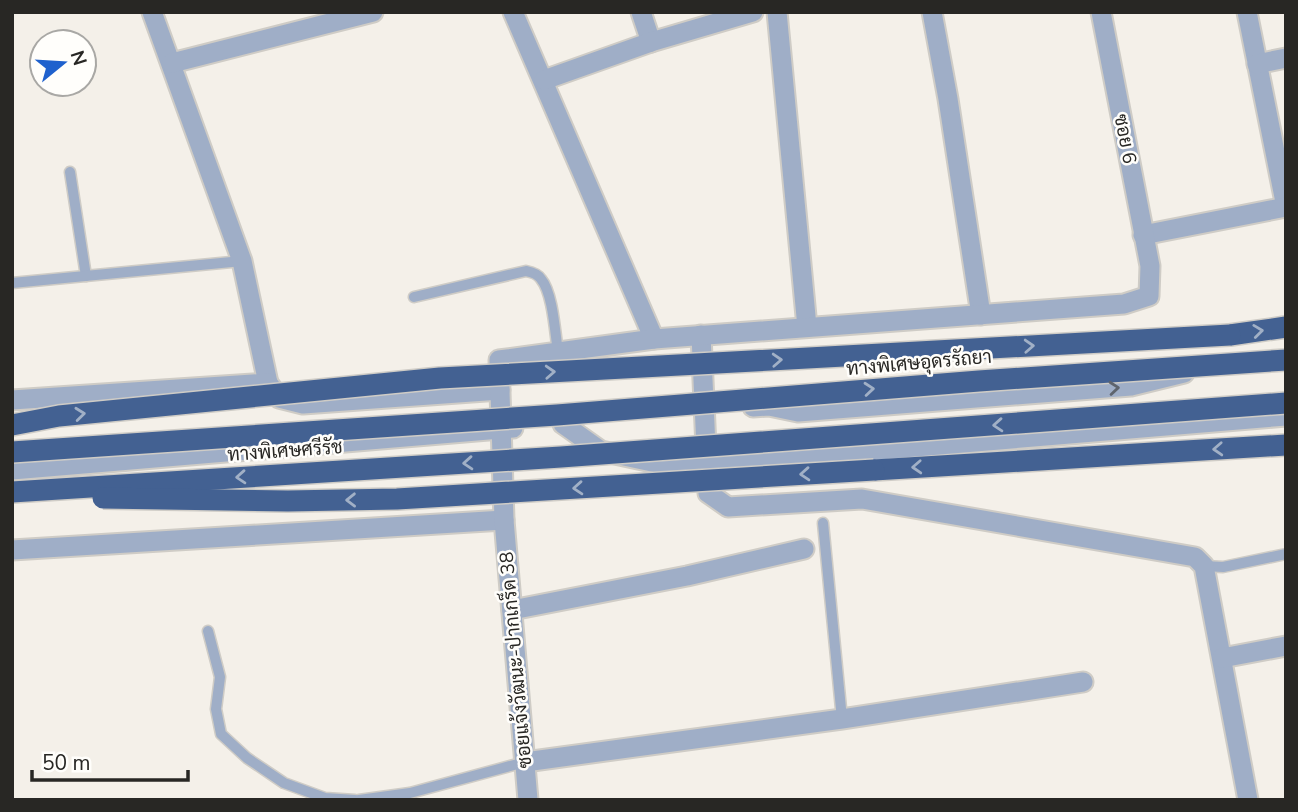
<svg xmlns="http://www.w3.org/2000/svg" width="1298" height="812" viewBox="0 0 1298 812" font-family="'Nunito Sans',Sarabun,sans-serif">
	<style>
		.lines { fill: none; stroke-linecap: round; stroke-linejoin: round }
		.lane-casing { stroke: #cfccc6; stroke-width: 13 }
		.street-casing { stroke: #cfccc6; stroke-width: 23 }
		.highway-casing { stroke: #cfccc6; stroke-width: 24 }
		.lane { stroke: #9faec7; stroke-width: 10 }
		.street { stroke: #9faec7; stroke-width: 19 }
		.highway { stroke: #436192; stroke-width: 21 }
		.highway-bridge-casing { stroke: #cfccc6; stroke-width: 24; stroke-linecap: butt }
		.highway-bridge { stroke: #436192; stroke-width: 21 }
		.oneway { stroke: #a1b0c6 }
		.oneway2 { stroke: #5e646d }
		.labels { text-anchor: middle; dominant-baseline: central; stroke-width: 5; stroke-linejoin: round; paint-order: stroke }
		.street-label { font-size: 19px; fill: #282724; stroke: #fffefb }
	</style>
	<rect width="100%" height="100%" fill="#f4f0e9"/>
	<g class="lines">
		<defs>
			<g id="lane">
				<path d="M70,172l16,104"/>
				<path d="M12,283l230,-22"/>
				<path d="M414,297l112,-26c5,1 12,3 15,8 12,14 14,54 17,73"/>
				<path d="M823,523l19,196"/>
				<path d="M1204,566l19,1 63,-13"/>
				<path d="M208,631l12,46 -4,32 5,25 26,24 37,25 41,15 30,2"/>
				<path d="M359,800l51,-7 115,-31"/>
			</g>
			<g id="street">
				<path d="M152,12l90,249 26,122 11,15 24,6 197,-14"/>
				<path d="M513,12l141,327"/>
				<path d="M641,12l10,30"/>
				<path d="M777,12l30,315"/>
				<path d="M932,12l16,87 33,216"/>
				<path d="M1247,12l39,195"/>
				<path d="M172,63l201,-51"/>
				<path d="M1257,64l29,-6"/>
				<path d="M544,80l107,-38 102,-30"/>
				<path d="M1143,235l143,-28"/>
				<path d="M701,335l7,158 20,14 134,-8 333,58 9,9 44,234"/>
				<path d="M12,400l256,-17"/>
				<path d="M753,407l16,-1 29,6 333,-26 53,-13"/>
				<path d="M563,424l38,27 74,16 611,-51"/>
				<path d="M12,470l501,-42"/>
				<path d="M12,550l492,-30"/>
				<path d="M512,610l175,-34 117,-27"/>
				<path d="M1222,658l64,-12"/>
				<path d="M525,762l317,-43 241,-37"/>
				<path d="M528,800l-24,-280 -5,-160 155,-21 470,-35 25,-8 1,-30 -49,-254"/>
			</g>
			<g id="highway">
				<path d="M1230,335l56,-8"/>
				<path d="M874,470l412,-25"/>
			</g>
		</defs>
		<use href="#lane" class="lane-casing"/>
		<use href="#street" class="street-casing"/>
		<use href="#highway" class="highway-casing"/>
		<use href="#lane" class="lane"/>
		<use href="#street" class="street"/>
		<use href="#highway" class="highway"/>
		<defs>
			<g id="highway-bridge">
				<path d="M12,425l47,-9 381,-38 790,-43"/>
				<path d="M12,452l545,-37 422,-34 307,-21"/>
				<path d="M12,492l549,-35 725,-54"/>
				<path d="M103,498l185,3 109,-2 477,-29"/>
			</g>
		</defs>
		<use href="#highway-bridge" class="highway-bridge-casing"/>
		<use href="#highway-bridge" class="highway-bridge"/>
	</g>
	<defs><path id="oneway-chevron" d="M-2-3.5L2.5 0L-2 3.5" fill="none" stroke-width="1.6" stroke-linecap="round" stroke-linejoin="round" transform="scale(1.75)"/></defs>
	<g class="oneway">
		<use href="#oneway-chevron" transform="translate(1258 331) rotate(-7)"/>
		<use href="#oneway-chevron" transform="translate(1029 346) rotate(-3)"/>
		<use href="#oneway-chevron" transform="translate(777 360) rotate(-3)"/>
		<use href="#oneway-chevron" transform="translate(550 372) rotate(-3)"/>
		<use href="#oneway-chevron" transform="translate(869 389) rotate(-5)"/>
		<use href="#oneway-chevron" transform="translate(80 414) rotate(-6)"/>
		<use href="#oneway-chevron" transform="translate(998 425) rotate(176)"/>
		<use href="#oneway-chevron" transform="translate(1218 449) rotate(177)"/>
		<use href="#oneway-chevron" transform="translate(468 463) rotate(176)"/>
		<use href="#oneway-chevron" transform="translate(917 467) rotate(177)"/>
		<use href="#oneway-chevron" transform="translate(805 474) rotate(176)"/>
		<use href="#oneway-chevron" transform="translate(241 477) rotate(176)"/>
		<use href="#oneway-chevron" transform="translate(578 488) rotate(176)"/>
		<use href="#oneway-chevron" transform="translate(351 500) rotate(179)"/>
	</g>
	<use class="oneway2" href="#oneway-chevron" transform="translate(1114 388) rotate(-5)"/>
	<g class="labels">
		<g class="street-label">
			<text transform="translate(1125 139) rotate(79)">ซอย 6</text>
			<text transform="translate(919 363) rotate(-5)">ทางพิเศษอุดรรัถยา</text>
			<text transform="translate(285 451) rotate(-4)">ทางพิเศษศรีรัช</text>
			<text transform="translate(516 660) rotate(-95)">ซอยแจ้งวัฒนะ-ปากเกร็ด 38</text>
		</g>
	</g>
	<rect width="1298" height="812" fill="none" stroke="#282724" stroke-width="28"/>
	<g transform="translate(63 63) rotate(72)"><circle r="33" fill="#fffefb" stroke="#a9a8a5" stroke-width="2"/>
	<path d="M0-5L12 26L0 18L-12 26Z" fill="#1f61cd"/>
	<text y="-10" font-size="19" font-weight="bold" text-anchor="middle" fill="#282724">N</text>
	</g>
	<path d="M32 770v10h156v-10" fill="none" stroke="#282724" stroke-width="3.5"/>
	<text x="42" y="770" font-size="21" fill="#282724" stroke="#fffefb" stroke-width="5" paint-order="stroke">50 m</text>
</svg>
